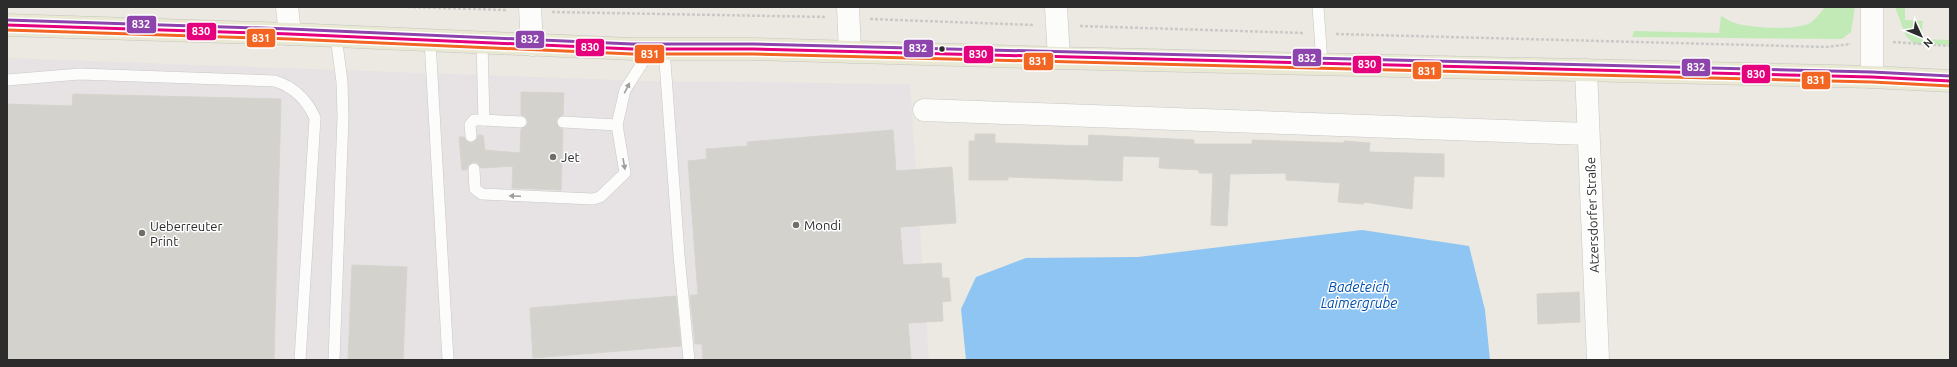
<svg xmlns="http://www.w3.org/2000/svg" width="1957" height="367" viewBox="0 0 1957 367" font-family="Ubuntu,sans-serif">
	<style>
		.industrial { fill: #e7e3e4 }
		.green { fill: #c2eab7 }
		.water { fill: #8ec5f3 }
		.building { fill: #d3d2cc; stroke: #d6d4cd }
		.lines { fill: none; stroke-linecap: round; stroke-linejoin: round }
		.service-casing { stroke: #c8c7c7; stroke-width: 12 }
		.minor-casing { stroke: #c8c7c7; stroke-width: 23 }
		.primary-casing { stroke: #c6c5c2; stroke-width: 23 }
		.path { stroke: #cacac9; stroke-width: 2.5; stroke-dasharray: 3 2; stroke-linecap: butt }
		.service { stroke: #fcfcfa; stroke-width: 11 }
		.minor { stroke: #fcfcfa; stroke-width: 22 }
		.primary { stroke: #e9e8d3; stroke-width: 22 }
		.bus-1-casing { stroke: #fff; stroke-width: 6 }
		.bus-2-casing { stroke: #fff; stroke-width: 6 }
		.bus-3-casing { stroke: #fff; stroke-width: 6 }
		.bus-1 { stroke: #e5007d; stroke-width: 3 }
		.bus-2 { stroke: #f26522; stroke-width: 3 }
		.bus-3 { stroke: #8e44ad; stroke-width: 3 }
		.oneway { fill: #9e9e9d }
		.bus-dot { fill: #2c2c2c; stroke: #fff; stroke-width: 1.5 }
		.poi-dot { fill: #6f6e6b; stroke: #fff; stroke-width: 1.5 }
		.labels { text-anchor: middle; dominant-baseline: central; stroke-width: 3; stroke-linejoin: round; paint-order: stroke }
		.poi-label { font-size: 13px; fill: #2c2c2c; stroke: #fff; text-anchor: start }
		.street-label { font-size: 13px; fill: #2c2c2c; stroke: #fff }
		.water-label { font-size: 14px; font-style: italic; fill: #004ead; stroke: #fff }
		.line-badge { stroke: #fff; stroke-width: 1.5 }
		.badge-label { font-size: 11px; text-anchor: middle; font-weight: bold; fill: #fff }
	</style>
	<rect width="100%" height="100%" fill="#ebe9e1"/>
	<path class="industrial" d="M7,58l639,23 264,3 19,276h-922z"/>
	<g class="green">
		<path d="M1825,7h30l-4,25 -9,7 -210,-2 2,-6 85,2 2,-17c4,2 9,6 14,7 15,5 61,8 75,0 6,-4 10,-10 15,-16z"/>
		<path d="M1895,7h10v13l18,1 -2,18 29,1v5l-36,-1 -8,-8z"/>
	</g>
	<path class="water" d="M1362,230l107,16 16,64 5,50h-524l-5,-51 15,-32 50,-19 112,-1z"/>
	<g class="building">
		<path d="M521,92l43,1 -1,22 -6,3 -1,4 3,6 4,1 -2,61 -49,-2 1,-22 -32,2 -3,-5 -5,-1 -5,3 -1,5h-5l-3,-33h5l4,5 4,1 5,-4 1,-4h5l2,15 35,3 1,-24 6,-3 1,-4 -3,-6 -4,-1z"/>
		<path d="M73,94l208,5 -7,261h-267v-256l65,2z"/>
		<path d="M893,130l3,41 56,-4 4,56 -56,4 3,38 38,-2 1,15h7l2,23 -9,1 1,19 -35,2 3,37h-208l-1,-16h-7l-5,-49h8l-10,-134 19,-2 -1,-10 42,-3 -1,-4z"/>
		<path d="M975,134h20v9l93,3 1,-11 105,5v4h58v-4l92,3v-2l26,2 -1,9 75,2v23l-30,-1 -2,33 -48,-7v2l-26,-2 2,-19 -54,-3v-7l-56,1 -3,52 -16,-1 2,-52h-14v-3l-40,-2 1,-11 -37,-1 -1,25 -114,-4v3h-39v-39h6z"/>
		<path d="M352,265l55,2 -4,93h-55z"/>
		<path d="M1579,292l1,30 -42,2 -1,-30z"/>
		<path d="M676,296l5,50 -148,12 -3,-50z"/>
	</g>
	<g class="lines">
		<defs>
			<g id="service">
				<path d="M1318,7l4,56"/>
				<path d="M430,40l18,320"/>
				<path d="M482,42l2,78 37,2"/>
				<path d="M664,48l15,207 10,105"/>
				<path d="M7,80l73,-6 195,7c19,6 32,19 40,37l-15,242"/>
				<path d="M563,122l54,3"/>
				<path d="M471,136l-1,-11 4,-5h10"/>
				<path d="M474,169l1,20 7,5 111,5 7,-2 25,-24 -8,-48 8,-35 27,-42"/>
				<path d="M334,360l9,-243 -1,-35 -6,-46"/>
			</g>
			<g id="minor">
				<path d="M287,7l3,27"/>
				<path d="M530,7l2,38"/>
				<path d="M848,7l2,45"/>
				<path d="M1056,7l3,51"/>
				<path d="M1586,70l12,290"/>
				<path d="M1872,77v-70"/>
				<path d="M924,110l664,24"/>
			</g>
			<path id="primary" d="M7,25l283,9 342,15h121l306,9 813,19 78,4"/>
		</defs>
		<use href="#service" class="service-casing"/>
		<use href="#minor" class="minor-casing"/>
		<use href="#primary" class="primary-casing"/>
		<g class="path">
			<path d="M408,7l99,3"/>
			<path d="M552,12l275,5"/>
			<path d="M870,19l165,6"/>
			<path d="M1080,26l223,7"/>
			<path d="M1336,34l490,13 25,-3"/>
			<path d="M1893,42l57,4"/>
		</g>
		<use href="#service" class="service"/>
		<use href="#minor" class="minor"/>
		<use href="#primary" class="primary"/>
		<defs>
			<path id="bus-1" d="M7,25l283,9 342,15h121l1119,28 78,4"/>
			<path id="bus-2" d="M7,30l283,9 342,15h121l1119,28 78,4"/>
			<path id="bus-3" d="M7,20l283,9 342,15h121l1119,28 78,4"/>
		</defs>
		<use href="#bus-1" class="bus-1-casing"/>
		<use href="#bus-2" class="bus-2-casing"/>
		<use href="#bus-3" class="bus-3-casing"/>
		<use href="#bus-1" class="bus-1"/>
		<use href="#bus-2" class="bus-2"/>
		<use href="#bus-3" class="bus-3"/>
	</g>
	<defs><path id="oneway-solid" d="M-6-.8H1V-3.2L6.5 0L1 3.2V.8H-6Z"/></defs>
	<g class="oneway">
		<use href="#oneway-solid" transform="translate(627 88) rotate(-63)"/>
		<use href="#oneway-solid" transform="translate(624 164) rotate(80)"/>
		<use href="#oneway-solid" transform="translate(515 196) rotate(-178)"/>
	</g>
	<circle class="bus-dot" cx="942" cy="49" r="3.5"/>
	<g class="poi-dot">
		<circle cx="553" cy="157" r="4"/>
		<circle cx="796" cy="225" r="4"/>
		<circle cx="142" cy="233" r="4"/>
	</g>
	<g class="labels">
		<g class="poi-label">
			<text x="561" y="157">Jet</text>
			<text x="804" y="225">Mondi</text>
			<text x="150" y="226">Ueberreuter<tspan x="150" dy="15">Print</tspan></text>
		</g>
		<g class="street-label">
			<text transform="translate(1592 215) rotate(-92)">Atzersdorfer Straße</text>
		</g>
		<g class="water-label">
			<text x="1359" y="287">Badeteich<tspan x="1359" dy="16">Laimergrube</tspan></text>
		</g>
	</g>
	<g class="line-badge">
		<rect x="126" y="15" width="31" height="19" rx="4" fill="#8e44ad"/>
		<rect x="186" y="22" width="31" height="19" rx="4" fill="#e5007d"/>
		<rect x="246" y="28" width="30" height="20" rx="4" fill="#f26522"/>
		<rect x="515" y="30" width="30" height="19" rx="4" fill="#8e44ad"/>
		<rect x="575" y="38" width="30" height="19" rx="4" fill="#e5007d"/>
		<rect x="903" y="39" width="31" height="19" rx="4" fill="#8e44ad"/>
		<rect x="634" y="44" width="31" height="20" rx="4" fill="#f26522"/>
		<rect x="963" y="45" width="31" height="19" rx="4" fill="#e5007d"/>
		<rect x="1292" y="48" width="30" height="19" rx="4" fill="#8e44ad"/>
		<rect x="1023" y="52" width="31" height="19" rx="4" fill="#f26522"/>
		<rect x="1352" y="55" width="30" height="19" rx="4" fill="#e5007d"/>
		<rect x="1681" y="58" width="30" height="19" rx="4" fill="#8e44ad"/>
		<rect x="1412" y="61" width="30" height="19" rx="4" fill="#f26522"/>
		<rect x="1741" y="64" width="30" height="20" rx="4" fill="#e5007d"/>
		<rect x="1801" y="71" width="30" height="19" rx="4" fill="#f26522"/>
	</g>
	<g class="badge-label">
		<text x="141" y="28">832</text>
		<text x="201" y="35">830</text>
		<text x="261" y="42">831</text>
		<text x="530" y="43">832</text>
		<text x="590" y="51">830</text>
		<text x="918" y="52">832</text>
		<text x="650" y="58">831</text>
		<text x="978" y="58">830</text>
		<text x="1307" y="62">832</text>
		<text x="1038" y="65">831</text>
		<text x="1367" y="68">830</text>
		<text x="1696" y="71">832</text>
		<text x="1427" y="75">831</text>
		<text x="1756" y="78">830</text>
		<text x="1816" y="84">831</text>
	</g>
	<rect width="1957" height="367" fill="none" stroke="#2c2c2c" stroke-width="16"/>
	<g transform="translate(1921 36) rotate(134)" stroke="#ffffff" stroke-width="3" paint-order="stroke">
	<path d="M0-3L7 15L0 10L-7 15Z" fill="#2c2c2c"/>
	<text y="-6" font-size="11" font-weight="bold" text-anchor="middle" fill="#2c2c2c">N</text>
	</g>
</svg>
